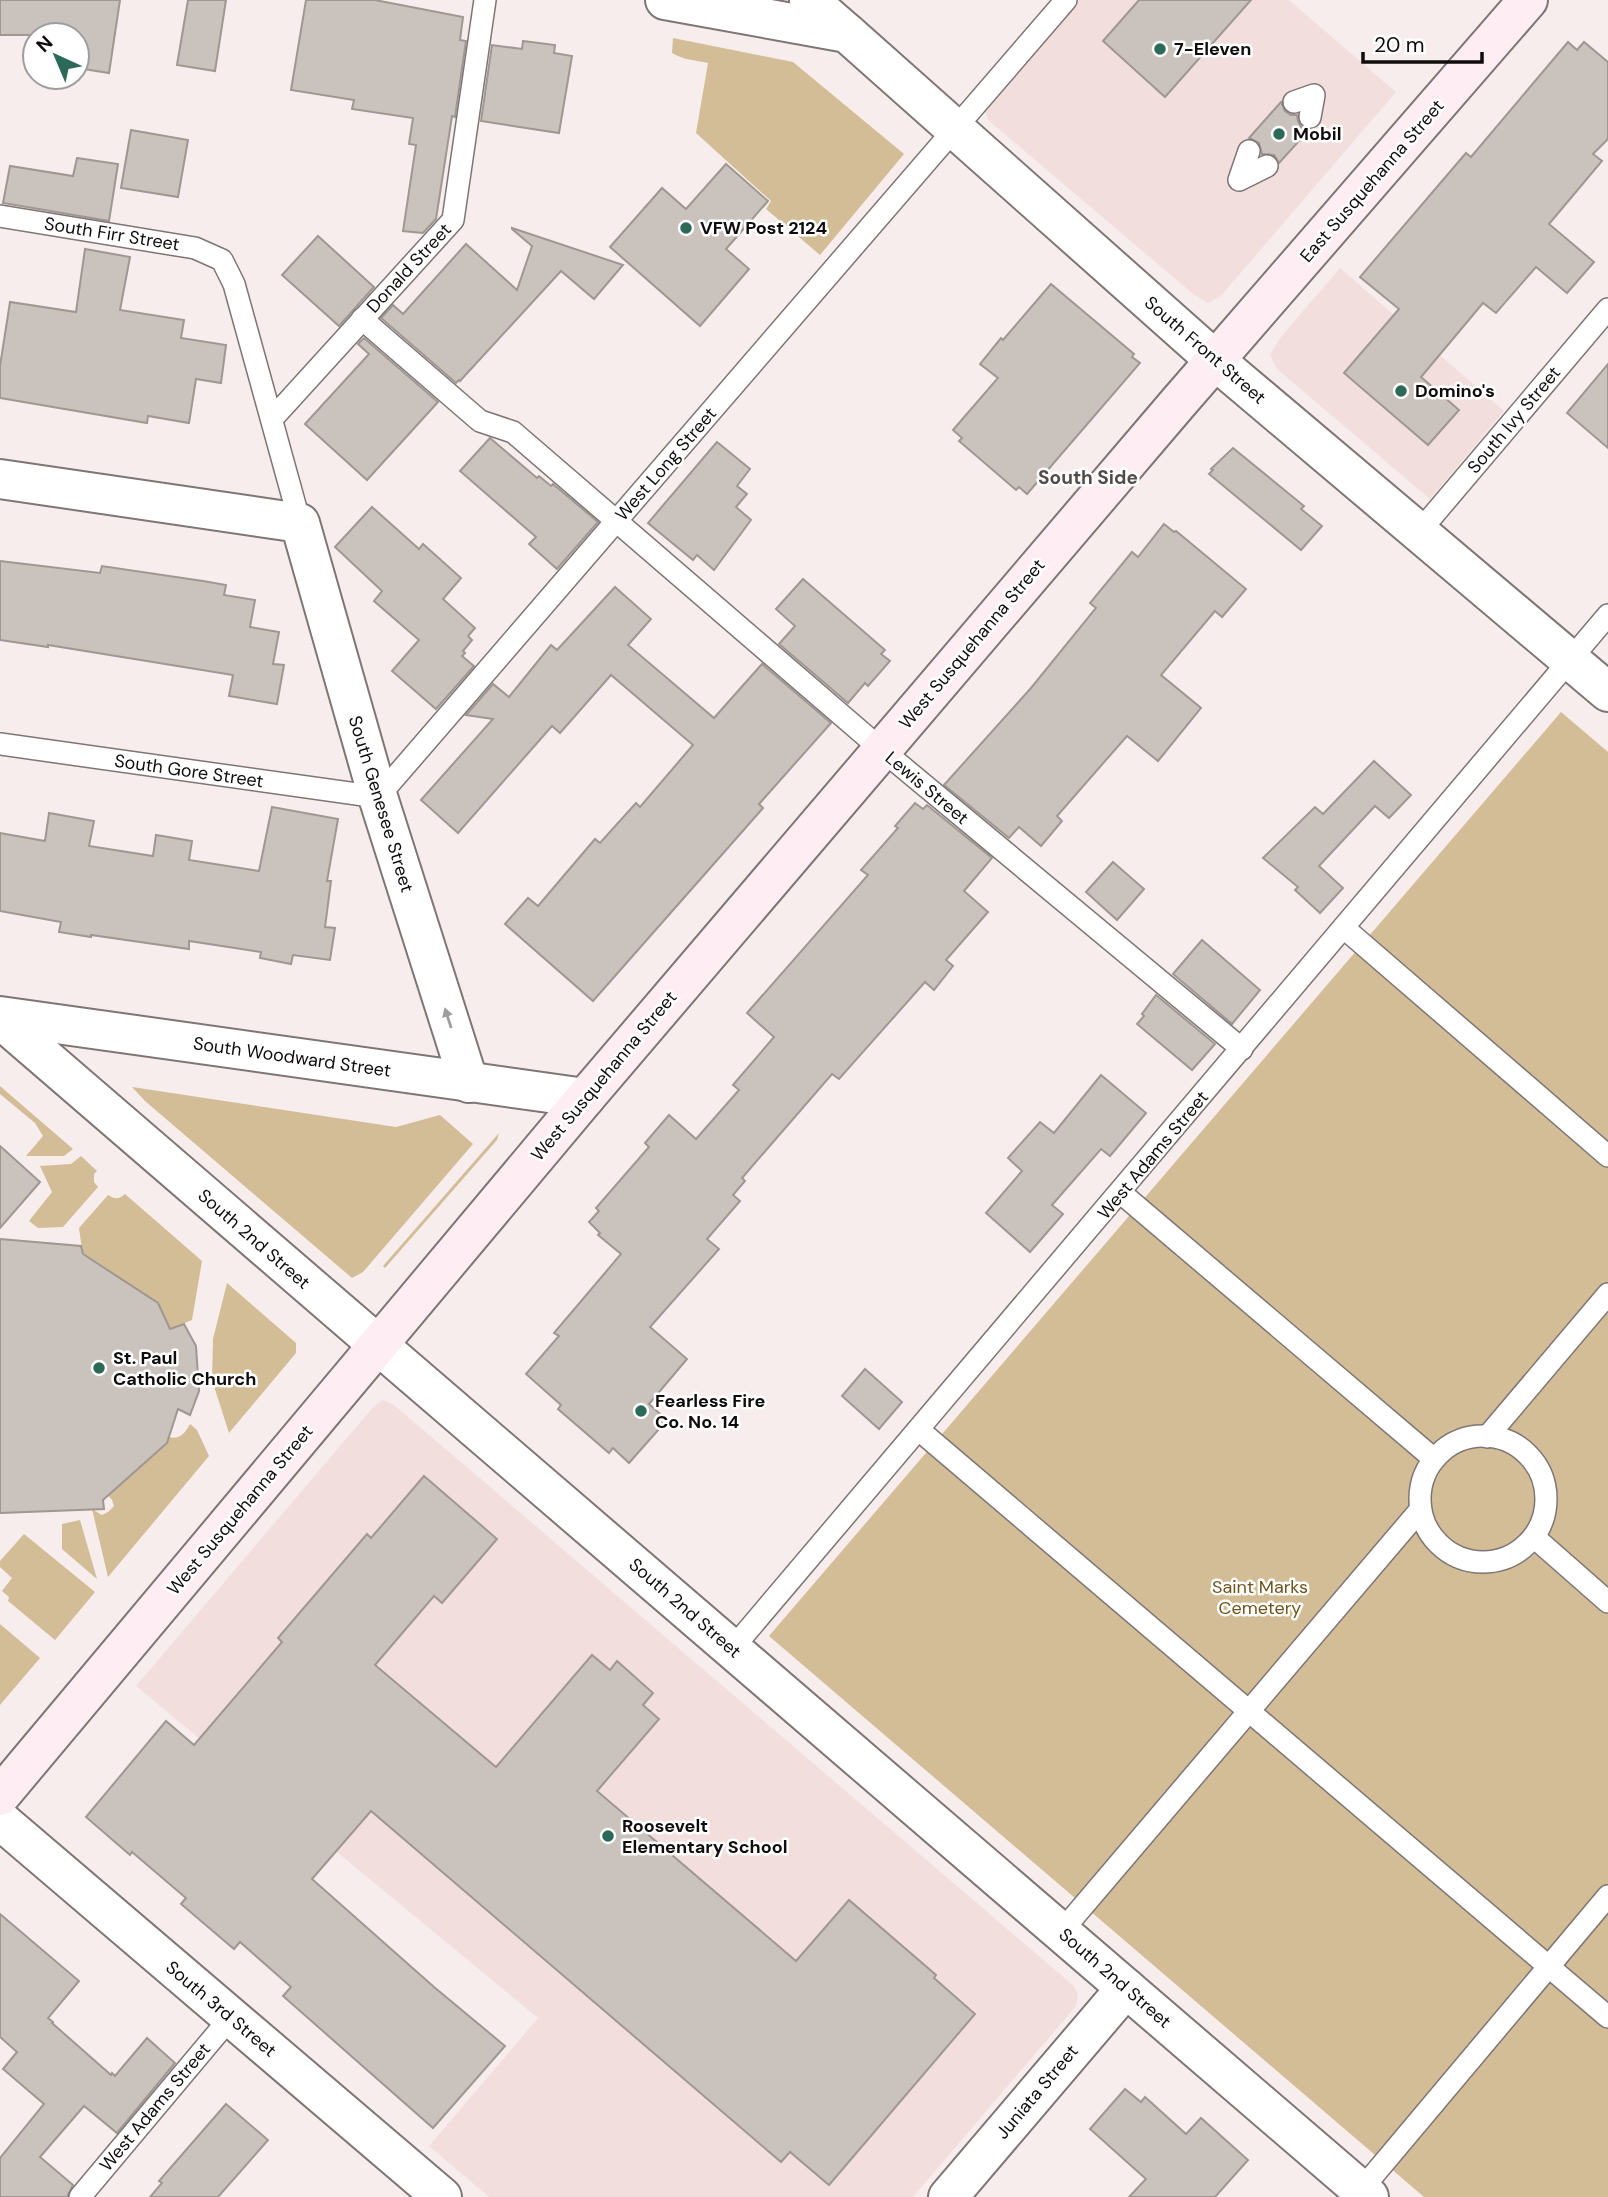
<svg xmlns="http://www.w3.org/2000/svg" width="1608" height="2197" viewBox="0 0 1608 2197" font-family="'DM Sans',sans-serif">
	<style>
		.built { fill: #f2dfdd }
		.green { fill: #d3bd96 }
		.building { fill: #cac2bd; stroke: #9e9792; stroke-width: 2 }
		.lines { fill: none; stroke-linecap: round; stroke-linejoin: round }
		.service-casing { stroke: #7e7575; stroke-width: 24 }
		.minor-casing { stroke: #7e7575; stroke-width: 42 }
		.tertiary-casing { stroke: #7e7575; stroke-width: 42 }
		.secondary-casing { stroke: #7e7575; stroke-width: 42 }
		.service { stroke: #fff; stroke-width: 21 }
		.minor { stroke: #fff; stroke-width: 38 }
		.tertiary { stroke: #fff; stroke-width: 38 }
		.secondary { stroke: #feeef4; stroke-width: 38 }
		.oneway { fill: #9f9e9e }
		.poi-dot { fill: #2c6a57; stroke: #fff; stroke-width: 2.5 }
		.labels { text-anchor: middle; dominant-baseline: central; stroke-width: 5; stroke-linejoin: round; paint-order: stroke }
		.poi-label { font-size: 18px; font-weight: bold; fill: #0f0c0c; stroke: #fff; text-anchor: start }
		.street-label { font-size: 18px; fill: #0f0c0c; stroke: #fff }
		.park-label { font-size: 18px; fill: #6f531a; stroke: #fff }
		.neighbourhood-label { font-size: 19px; font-weight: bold; fill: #534b4a; stroke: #fff }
	</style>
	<rect width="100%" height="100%" fill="#f7eded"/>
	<g class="built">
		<path d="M1078,0h211l107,92 -176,205 -12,6 -15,-9 -205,-174 -3,-9 6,-10z"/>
		<path d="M1340,268l164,143 -74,88 -153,-130 -7,-14 10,-17z"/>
		<path d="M383,1400l11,5 680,581 4,9 -2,11 -163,191h-424l-60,-51 109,-128 -402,-332 238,-280z"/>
	</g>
	<g class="green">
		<path d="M673,38l120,24 111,92 -84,101 -54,-46 5,-8 -75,-68 12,-70c-13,-3 -25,-3 -36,-10z"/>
		<path d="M1561,712l47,40v1445h-184l-655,-561z"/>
		<path d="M0,1086l73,63 -9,7h-38l17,-20 -8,-13 -35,-29z"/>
		<path d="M132,1087l264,40 44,-12 33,29 -110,128 -11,6 -207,-177z"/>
		<path d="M499,1133l-2,7 -112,128 -2,-2z"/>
		<path d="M81,1156l16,15 -3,3v8l4,5 -35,40 -25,1 -9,-7 23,-29 -12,-26 31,-2z"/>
		<path d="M125,1194l77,67 -10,59 -22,9 -13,-26 -60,-40 -13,1 -5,-36 29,-33c7,4 10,5 17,-1z"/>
		<path d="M227,1283l69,60v10l-67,80 -17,-53 1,-41z"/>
		<path d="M190,1424l7,6 12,26 -101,121 -16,-68 10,6 6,-3 6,-6 -2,-6 -6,-7 6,-2 55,-48 2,-6c11,3 16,-4 21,-13z"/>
		<path d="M80,1520l17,59 -35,-30v-25z"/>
		<path d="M24,1534l71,58 -40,48 -47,-39 1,-4 -7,-6 10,-13 -12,-11v-6z"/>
		<path d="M0,1624l40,34 -40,47z"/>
	</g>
	<g class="building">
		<path d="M0,0h120l-11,73 -32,-5v-33h-77z"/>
		<path d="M188,0h38l-11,71 -38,-6z"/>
		<path d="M306,0h69l88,17 -3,23 6,1 -11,76 -3,-1 -16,103 -13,14 -20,-2 13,-86 -7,-1 4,-26 -61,-9 2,-9 -63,-10z"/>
		<path d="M1139,0h112l-86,97 -62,-56z"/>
		<path d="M523,41l32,4 -1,8 18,3 -13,77 -78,-12 11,-76 30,4z"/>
		<path d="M1568,42l9,8 7,-8 24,20v77l-15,15 9,7 -53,63 45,38 -27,31 -31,-26 -40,46 -13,-10 -62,74 38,33 -31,35 -84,-72 55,-64 -39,-32 106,-124 5,4z"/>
		<path d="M1281,102l4,9 6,4h6l1,6 3,6 8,3 -30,33 -5,-8 -12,-1 -3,-11 -10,-5z"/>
		<path d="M131,130l57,10 -10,57 -57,-9z"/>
		<path d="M77,158l41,6 -9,57 -106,-18 7,-37 63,10z"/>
		<path d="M726,164l42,37 -42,48 23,20 -49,57 -90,-79 52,-59 24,21z"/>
		<path d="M512,228l111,37 -29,34 -33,-28 -101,110 -1,-1 -3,3 -75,-65 12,-13 10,9 63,-70 51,46 15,-44 -20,-17z"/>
		<path d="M318,236l56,51 -35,39 -57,-51z"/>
		<path d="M85,249l45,8 -10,53 64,10 -3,18 45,7 -5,38 -25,-4 -7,44 -41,-7 -1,7 -147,-25v-32l10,-64 66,10z"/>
		<path d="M1051,284l83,70 -2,3 8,6 -113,131 -8,-7 -3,3 -57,-49 3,-3 -9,-8 45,-52 -18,-14 21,-26 2,2z"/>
		<path d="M364,338l74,64 -71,78 -62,-56 64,-70 -11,-10z"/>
		<path d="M1608,364v84l-41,-35z"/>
		<path d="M490,438l47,40 2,-2 12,10 2,-2 45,38 -41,47 -28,-25 7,-7 -76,-66z"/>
		<path d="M717,442l33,27 -13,17 10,8 -11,13 15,13 -37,50 -17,-15 -4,5 -45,-37z"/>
		<path d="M1233,448l71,58 -3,3 21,17 -21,24 -92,-76 4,-4 -2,-1z"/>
		<path d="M372,507l47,42 4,-5 38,34 -18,21 32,29 -7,8 4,4 -9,11 2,2 -3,3 12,10 -38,43 -44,-38 27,-31 -45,-39 8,-10 -47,-44z"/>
		<path d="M1164,524l10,8 2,-1 70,58 -24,28 -7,-6 -54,64 40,33 -43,53 -31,-25 -70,80 5,5 -21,25 -22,-19 -10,11 -65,-53 87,-97 65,-80 -6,-5 42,-51 6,5z"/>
		<path d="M0,561l100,12 2,-7 101,15 23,4 -2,10 31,5 -5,27 29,5 -6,32 11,1 -7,39 -48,-8 4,-21 -185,-30v2l-48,-7z"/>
		<path d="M803,579l82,71 -4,4 9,7 -22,25 -3,-3 -17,20 -69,-59 16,-18 -19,-17z"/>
		<path d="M615,587l36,32 -23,26 86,73 48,-54 69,59 -72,81 4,4 -170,193 -88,-77 23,-26 10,8 57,-67 5,4 36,-40 4,4 53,-62 -82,-70 -51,58 -8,-7 -94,107 -37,-33 72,-81 -27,-4 27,-31 16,13 42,-52 6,5z"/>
		<path d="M1374,761l37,34 -22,23 -14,-12 -56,60 24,22 -23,25 -25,-23 3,-3 -35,-29 52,-51 8,7z"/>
		<path d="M915,803l8,6 4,-4 65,53 -28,33 24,21 -42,48 7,6 -19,24 -9,-8 -86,97 -7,-5 -90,104 3,3 -12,14 7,6 -33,38 12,10 -69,78 37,32 -38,45 18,16 -38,43 -16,-15 -4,5 -51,-44 3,-4 -35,-31 33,-38 -5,-3 67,-79 -23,-19 2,-2 -11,-11 10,-11 -3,-3 53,-61 -4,-4 24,-28 27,24 43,-49 -6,-5 41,-48 -27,-24 121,-138 -7,-5 37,-42 -3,-2z"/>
		<path d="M272,807l66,12 -11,62h4l-6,46 10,1 -5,32 -37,-5 -2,9 -31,-6 1,-6 -72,-11v8l-98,-14v2l-32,-5 2,-10 -61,-11v-78l45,8 4,-28 45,8 -5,25 64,10 3,-21 36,6 -3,19 70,11z"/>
		<path d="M1113,862l31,27 -27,31 -31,-28z"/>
		<path d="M1202,940l58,50 -28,34 -59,-50z"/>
		<path d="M1156,995l59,49 -23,26 -55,-46 7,-8 -2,-2z"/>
		<path d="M1101,1075l45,38 -36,43 -9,-7 -49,56 11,9 -33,38 -44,-39 36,-42 -14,-13 32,-36 14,11z"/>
		<path d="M0,1146l40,36 -40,46z"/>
		<path d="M0,1239l81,7 2,8 75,49 12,26 14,-5 12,22 3,45 -9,24 -12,-6 -11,34 -64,57 1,9 -104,4z"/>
		<path d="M865,1369l37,33 -23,27 -37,-33z"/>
		<path d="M424,1476l73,63 -55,64 -8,-7 -59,69 121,102 96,-112 18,15 7,-9 36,32 -10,12 16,14 -62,72 199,170 53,-61 87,75 -2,3 41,36 -146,171 -39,-33 -9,10 -410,-351 -59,68 122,108 71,59 -72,82 -150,-132 8,-9 -51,-45 -6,7 -53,-45 5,-6 -54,-46 -2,3 -44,-38 80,-96 28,24 88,-103 -4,-4 89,-104 4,4z"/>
		<path d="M0,1914l79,67 -31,37 5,4 -1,1 59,52 1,-2 3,3 32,-38 28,25 -58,70 -33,-27 -44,51 33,28 -6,12h-67v-39l44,-54 -41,-35 14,-17 -17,-15z"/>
		<path d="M1125,2089l16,13 4,-5 41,37 15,-16 47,42 -33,37h-86l17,-18 -56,-50z"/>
		<path d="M226,2104l42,36 -50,57h-68l12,-14 -3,-2z"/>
	</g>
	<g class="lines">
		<defs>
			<g id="service">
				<path d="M1294,102l20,-7 -4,22"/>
				<path d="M1249,151l-10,29 28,-14"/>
				<path d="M0,216l195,32 27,12 12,24 66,239"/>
				<path d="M362,319l118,102 33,11 369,318 360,299"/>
				<path d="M272,419l181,-199 32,-220"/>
				<path d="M1419,532l189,-223"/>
				<path d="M0,744l378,53 688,-797"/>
				<path d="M1344,928l264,228"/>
				<path d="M1121,1193l313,266"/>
				<path d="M919,1430l689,587"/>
				<circle cx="1483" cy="1499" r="63"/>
				<path d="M1487,1437l121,-143"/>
				<path d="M1534,1537l74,65"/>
				<path d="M732,1649l876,-1034"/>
				<path d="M1061,1932l359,-422"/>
				<path d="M1361,2190l247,-294"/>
				<path d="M80,2197l151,-180"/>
			</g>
			<g id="minor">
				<path d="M809,0l38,33"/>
				<path d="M1216,361l392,331"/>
				<path d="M0,479l300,44 78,274 91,286"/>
				<path d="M0,1016l585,82"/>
				<path d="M0,1019l377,325"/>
				<path d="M0,1820l442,377"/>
				<path d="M948,2197l178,-209"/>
			</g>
			<g id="tertiary">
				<path d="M665,0l182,33 369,328"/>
				<path d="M377,1344l992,853"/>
			</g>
			<path id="secondary" d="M0,1796l585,-698 593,-695 350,-403"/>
		</defs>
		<use href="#service" class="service-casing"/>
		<use href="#minor" class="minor-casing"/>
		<use href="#tertiary" class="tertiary-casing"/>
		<use href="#secondary" class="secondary-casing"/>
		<use href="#service" class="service"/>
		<use href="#minor" class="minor"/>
		<use href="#tertiary" class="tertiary"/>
		<use href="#secondary" class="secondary"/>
	</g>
	<defs><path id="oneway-solid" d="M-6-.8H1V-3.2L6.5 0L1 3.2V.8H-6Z" transform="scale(1.75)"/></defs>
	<use class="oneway" href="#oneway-solid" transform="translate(448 1018) rotate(-108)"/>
	<g class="poi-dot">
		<circle cx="1160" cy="49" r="7"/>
		<circle cx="1279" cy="134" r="7"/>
		<circle cx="686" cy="228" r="7"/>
		<circle cx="1401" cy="391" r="7"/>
		<circle cx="99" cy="1368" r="7"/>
		<circle cx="641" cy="1411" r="7"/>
		<circle cx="608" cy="1836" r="7"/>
	</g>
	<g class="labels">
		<g class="poi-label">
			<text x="1174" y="49">7-Eleven</text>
			<text x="1293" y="134">Mobil</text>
			<text x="700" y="228">VFW Post 2124</text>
			<text x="1415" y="391">Domino's</text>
			<text x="113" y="1358">St. Paul<tspan x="113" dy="21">Catholic Church</tspan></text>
			<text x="655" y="1401">Fearless Fire<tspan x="655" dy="21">Co. No. 14</tspan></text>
			<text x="622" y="1826">Roosevelt<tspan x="622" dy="21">Elementary School</tspan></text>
		</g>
		<g class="street-label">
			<text transform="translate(1372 181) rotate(-49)">East Susquehanna Street</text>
			<text transform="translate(112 234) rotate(9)">South Firr Street</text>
			<text transform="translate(409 268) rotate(-47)">Donald Street</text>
			<text transform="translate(1205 350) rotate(41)">South Front Street</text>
			<text transform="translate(1514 420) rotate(-50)">South Ivy Street</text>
			<text transform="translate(666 464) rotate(-49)">West Long Street</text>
			<text transform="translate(972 644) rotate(-50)">West Susquehanna Street</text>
			<text transform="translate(189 771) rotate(8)">South Gore Street</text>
			<text transform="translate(927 788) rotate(40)">Lewis Street</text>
			<text transform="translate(381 804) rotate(73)">South Genesee Street</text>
			<text transform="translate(292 1057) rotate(8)">South Woodward Street</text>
			<text transform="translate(604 1076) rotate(-50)">West Susquehanna Street</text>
			<text transform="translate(1153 1155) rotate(-50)">West Adams Street</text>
			<text transform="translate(254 1239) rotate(41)">South 2nd Street</text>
			<text transform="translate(240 1510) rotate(-50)">West Susquehanna Street</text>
			<text transform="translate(685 1608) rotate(41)">South 2nd Street</text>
			<text transform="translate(1115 1978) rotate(41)">South 2nd Street</text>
			<text transform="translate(221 2009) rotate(40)">South 3rd Street</text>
			<text transform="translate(1037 2092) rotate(-50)">Juniata Street</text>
			<text transform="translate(155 2107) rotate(-50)">West Adams Street</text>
		</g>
		<g class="park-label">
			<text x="1260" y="1587">Saint Marks<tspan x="1260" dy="21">Cemetery</tspan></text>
		</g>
		<g class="neighbourhood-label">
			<text x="1088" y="477">South Side</text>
		</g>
	</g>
	<g transform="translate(56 56) rotate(316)"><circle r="33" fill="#ffffff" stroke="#9f9e9e" stroke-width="2"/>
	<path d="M0-5L12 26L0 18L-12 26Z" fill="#2c6a57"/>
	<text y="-10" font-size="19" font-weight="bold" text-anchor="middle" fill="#0f0c0c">N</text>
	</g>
	<path d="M1363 52v10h119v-10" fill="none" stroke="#0f0c0c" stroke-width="3.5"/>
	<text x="1374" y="52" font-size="21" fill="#0f0c0c" stroke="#ffffff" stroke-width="5" paint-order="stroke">20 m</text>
</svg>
